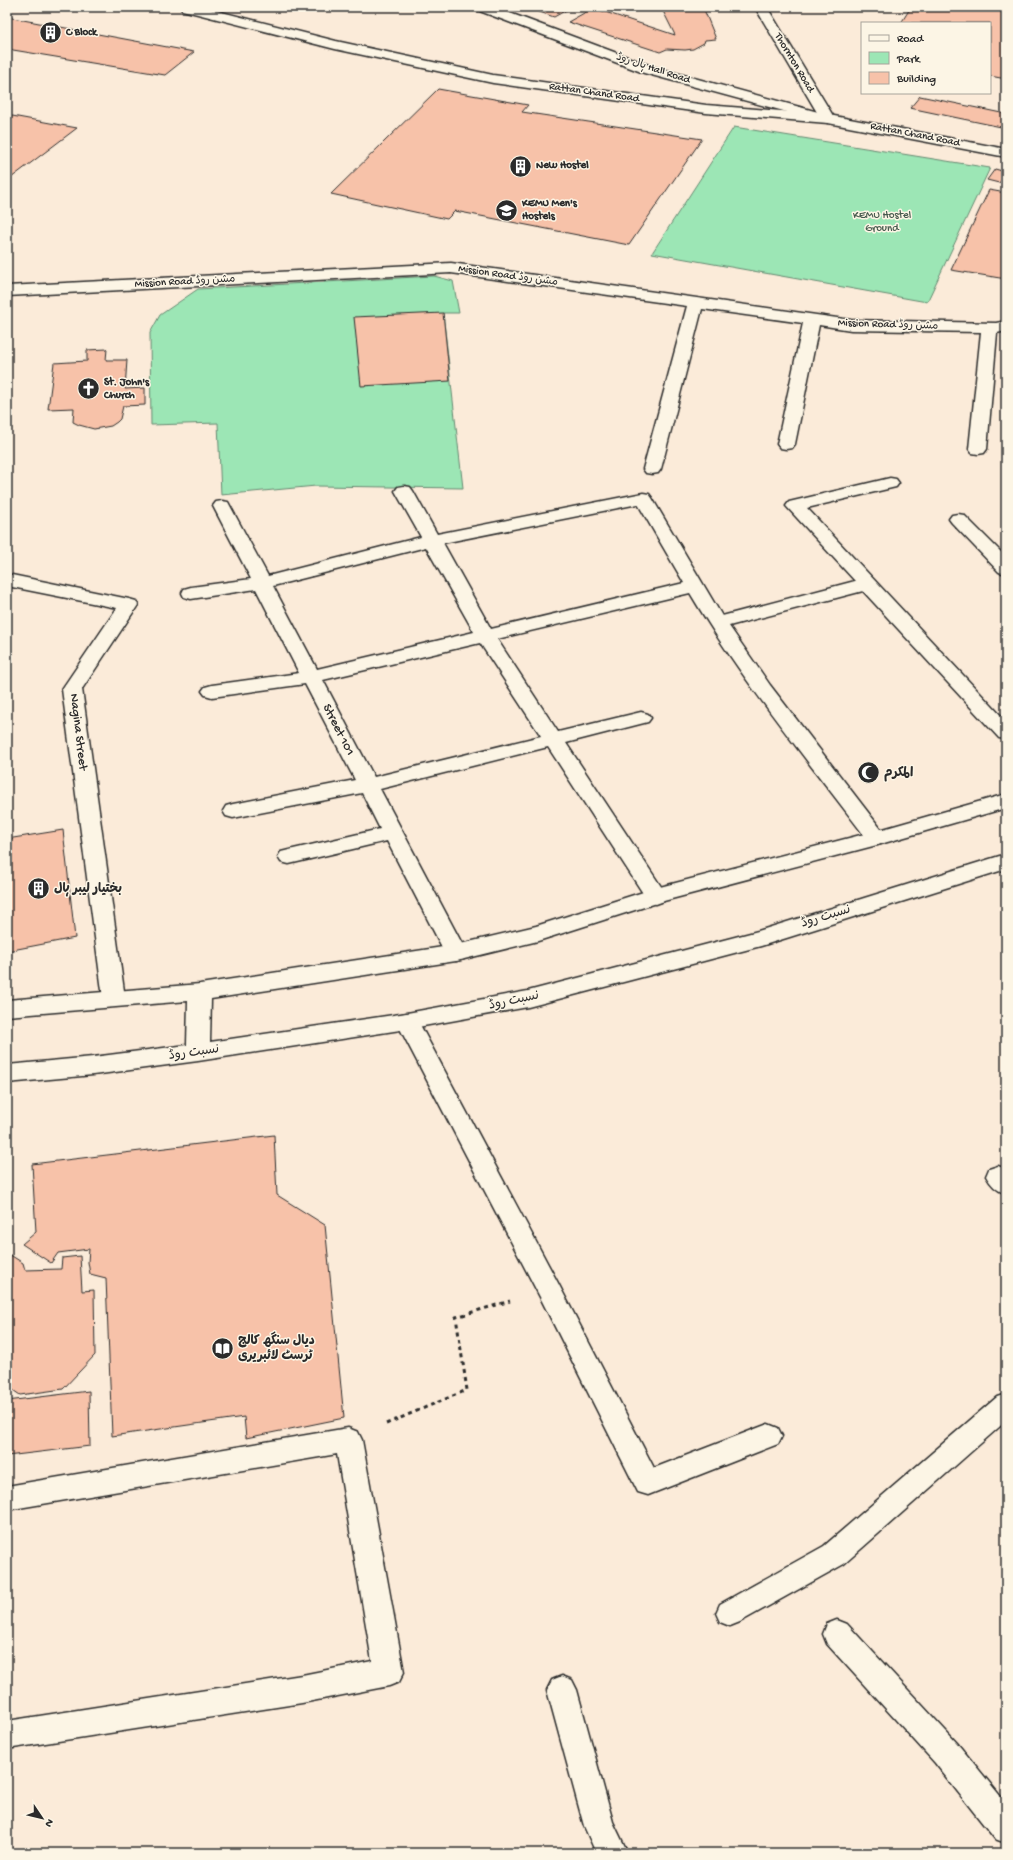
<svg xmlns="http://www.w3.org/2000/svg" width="1013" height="1860" viewBox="0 0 1013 1860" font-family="'Gochi Hand','Playpen Sans Arabic',sans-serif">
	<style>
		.green { fill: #9ce6b5; stroke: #648870 }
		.building { fill: #f7c2a9; stroke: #2b2b2b }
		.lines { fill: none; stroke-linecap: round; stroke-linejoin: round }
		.minor-casing { stroke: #2b2b2b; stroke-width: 3 }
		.major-casing { stroke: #2b2b2b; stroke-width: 3 }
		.path { stroke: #2b2b2b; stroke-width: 3; stroke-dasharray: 4 4; stroke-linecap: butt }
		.minor { fill: #fcf5e5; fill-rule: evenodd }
		.major { fill: #fcf5e5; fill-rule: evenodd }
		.labels { text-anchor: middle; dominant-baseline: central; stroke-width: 3; stroke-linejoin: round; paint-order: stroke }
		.far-poi-label { font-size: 11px; font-weight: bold; fill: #2b2b2b; stroke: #fcf5e5; text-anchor: start }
		.far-street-label { font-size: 11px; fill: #2b2b2b; stroke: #fcf5e5 }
		.far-park-label { font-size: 11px; fill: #475a4e; stroke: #fcf5e5 }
		.street-label { font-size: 13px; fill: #2b2b2b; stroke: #fcf5e5 }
		.poi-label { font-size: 13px; font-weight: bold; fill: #2b2b2b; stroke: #fcf5e5; text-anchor: start }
	</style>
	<rect width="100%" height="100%" fill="#fbebd9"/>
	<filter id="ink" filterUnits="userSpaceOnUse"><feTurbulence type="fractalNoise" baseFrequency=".025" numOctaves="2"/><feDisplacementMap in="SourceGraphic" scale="8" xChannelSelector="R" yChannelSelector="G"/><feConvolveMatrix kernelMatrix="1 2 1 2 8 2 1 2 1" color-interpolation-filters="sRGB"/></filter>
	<g filter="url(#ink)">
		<g class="green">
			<path d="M734,127l256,41 -63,134 -275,-49z"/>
			<path d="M434,276l19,5 6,32h-16l20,175 -147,-2 -95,9 -3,-72 -67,2 -1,-92 10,-18 38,-26z"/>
		</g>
		<g class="building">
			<path d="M525,7h42l3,1 -16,9z"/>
			<path d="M613,7h34l1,3 -33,1z"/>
			<path d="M661,7h42l13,32 -11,1 -1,3 -11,6 -8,1 -18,-1 -7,3 -92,-30 25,-14 82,27z"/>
			<path d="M911,7h95v72l-16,-3v-53h-89z"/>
			<path d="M7,17l187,35 -29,23 -158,-26z"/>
			<path d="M438,89l90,16 -6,7 180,27 -73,106 -174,-34 -8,8 -116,-25z"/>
			<path d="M920,96l86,18v14l-96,-20z"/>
			<path d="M7,115l70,13 -70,53z"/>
			<path d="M995,169l11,3v6h-3l-4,5 -12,-3z"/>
			<path d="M989,190l17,3v86l-55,-9z"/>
			<path d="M443,313l7,68 -89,5 -7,-69z"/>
			<path d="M107,349l-1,11h21l-2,29 20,-1v17l-22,1 -3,13 -3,3 -6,4 -17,3 -15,-4 -6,-3 1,-14 -26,1 6,-46 33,-2v-11z"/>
			<path d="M63,830l12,108 -68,13v-112z"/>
			<path d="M274,1135l3,60 48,30 19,193 -98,20 -2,-21 -132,19 -6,-158 -16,-4 -2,-12 1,-13 -31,4 -7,10 -29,-19 14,-12 -4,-68z"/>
			<path d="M7,1253l16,10 2,7 36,-1 1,-11 18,-2 2,35 12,-1 1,65 -32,34 -43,6 -13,-9z"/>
			<path d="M89,1391l1,55 -83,10v-55z"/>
		</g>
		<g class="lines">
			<defs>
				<g id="minor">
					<path d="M181,7h21l134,34 157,34 213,30 112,9 -63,-107h12l68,112 -2,3 -5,1 -122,-10 -213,-30 -158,-34 -153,-39z"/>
					<path d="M451,263l400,57 145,3 10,-2v10l-9,2 -10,116 -3,4 -6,1 -6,-1 -3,-4 12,-117 -130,-2 -32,-5 -24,119 -3,4 -6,1 -6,-1 -3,-4 26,-121 -101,-14 -41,160 -3,4 -6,1 -6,-1 -3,-4 44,-163 -236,-33 -444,23v-10z"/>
					<path d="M890,478l6,1 3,4 -3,4 -89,21 199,213v18l-7,-1 -136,-147 -134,35 41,59 114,148 4,5 -4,5 -7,2 -7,-2c-62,-82 -128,-162 -180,-250l-193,46 61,93 83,-20 7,2 3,4 -3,4 -82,21 98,148 3,5 -3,5 -8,3 -8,-3 -100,-154 -168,42 87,164 -3,6 -8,2 -8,-2 -3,-6 -58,-112 -98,23 -8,-2 -3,-5 3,-5 8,-2 91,-21 -18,-36 -129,25 -7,-2 -3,-5 3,-5 7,-2 122,-24 -50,-96 -93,13 -7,-2 -3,-4 3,-4 7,-2 87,-12 -43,-84 -65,10 -7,-2 -2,-4 2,-4 7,-2 60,-8 -38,-73 3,-4 6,-1 6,1 40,74 153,-39 -26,-46 3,-4 6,-1 6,1 3,4 24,43 206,-41 6,1 3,4 70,118 133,-35 -69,-75 3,-4zM638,504l46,79 -193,46 -48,-86zM426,547l48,85 -157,37 -44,-83zM480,643l61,93 -167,41 -51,-97z"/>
					<path d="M958,514l6,1 42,42v17l-7,-2 -47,-49 -3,-4 3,-4z"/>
					<path d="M7,574l122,25 7,2 2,4 -56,84 43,309 -3,6 -8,2 -8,-2 -3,-6 -41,-309 55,-81 -110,-22z"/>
					<path d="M407,1013l8,2 3,6 140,262 96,185 114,-44 10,4 4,8 -4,8 -130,51 -10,-3 -98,-195 -144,-276 3,-6z"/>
					<path d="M998,1166l8,3v25c-10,-4 -15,-9 -20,-18l3,-7z"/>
					<path d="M1006,1394v27l-162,143 -104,58 -10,4 -10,-4 -4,-9 4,-9 104,-58 173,-149z"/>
					<path d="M348,1428l10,4 4,8 42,232 -5,10 -10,4 -87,17 -295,46v-28l295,-46 70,-14 -35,-207 -330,56v-24z"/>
					<path d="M837,1620l10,4 110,119 49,60v40l-11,-4 -60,-76 -108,-119 -4,-10 4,-10z"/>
					<path d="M562,1676l10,4 5,10 36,132 15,31h-32l-12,-27 -37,-136 5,-10z"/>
				</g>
				<g id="major">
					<path d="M476,7h18l160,60 175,48 177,34v8l-178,-34 -184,-50 -167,-63z"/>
					<path d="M1006,794v14l-129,37 -217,57 -122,39 -82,20 -245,38 -1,43 197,-29 121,-22 230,-60 248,-77v15l-245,77 -233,61 -121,22 -209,32 -105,14 -86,8v-18l86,-8 94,-12 1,-44 -181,15v-16l193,-16 256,-39 80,-19 120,-38 220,-57z"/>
				</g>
			</defs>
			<use href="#minor" class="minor-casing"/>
			<use href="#major" class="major-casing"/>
			<path class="path" d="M386,1424l81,-34 -11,-73 54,-16"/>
			<use href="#minor" class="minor"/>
			<use href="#major" class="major"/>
		</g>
	</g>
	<defs>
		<symbol id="building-disc" viewBox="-11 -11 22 22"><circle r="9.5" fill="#2b2b2b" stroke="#fcf5e5"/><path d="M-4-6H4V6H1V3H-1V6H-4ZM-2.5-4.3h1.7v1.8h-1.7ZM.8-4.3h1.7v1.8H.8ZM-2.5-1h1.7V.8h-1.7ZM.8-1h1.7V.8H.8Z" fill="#fff"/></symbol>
		<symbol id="university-disc" viewBox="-11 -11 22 22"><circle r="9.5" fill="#2b2b2b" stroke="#fcf5e5"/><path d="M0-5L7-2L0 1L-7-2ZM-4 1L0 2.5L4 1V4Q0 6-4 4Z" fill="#fff"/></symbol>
		<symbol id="church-disc" viewBox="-11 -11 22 22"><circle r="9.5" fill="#2b2b2b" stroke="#fcf5e5"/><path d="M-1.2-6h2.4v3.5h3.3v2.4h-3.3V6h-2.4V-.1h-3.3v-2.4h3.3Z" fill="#fff"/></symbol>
		<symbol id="mosque-disc" viewBox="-11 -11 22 22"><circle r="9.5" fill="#2b2b2b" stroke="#fcf5e5"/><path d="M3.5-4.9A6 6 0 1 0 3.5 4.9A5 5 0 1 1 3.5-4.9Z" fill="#fff"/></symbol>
		<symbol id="library-disc" viewBox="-11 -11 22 22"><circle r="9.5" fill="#2b2b2b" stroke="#fcf5e5"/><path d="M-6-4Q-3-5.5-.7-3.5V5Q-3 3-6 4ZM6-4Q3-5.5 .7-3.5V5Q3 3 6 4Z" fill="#fff"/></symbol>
	</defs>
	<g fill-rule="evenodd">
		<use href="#building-disc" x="38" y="20" width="25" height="25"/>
		<use href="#building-disc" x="508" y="154" width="25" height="25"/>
		<use href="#university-disc" x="494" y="198" width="25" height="25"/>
		<use href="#church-disc" x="76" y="376" width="25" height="25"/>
		<use href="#mosque-disc" x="856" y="760" width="25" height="25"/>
		<use href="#building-disc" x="26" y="876" width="25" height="25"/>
		<use href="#library-disc" x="210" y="1336" width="25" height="25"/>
	</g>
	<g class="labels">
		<g class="far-poi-label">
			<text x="66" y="33">C Block</text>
			<text x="536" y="166">New Hostel</text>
			<text x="522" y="204">KEMU Men's<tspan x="522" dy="13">Hostels</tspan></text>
			<text x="104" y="383">St. John's<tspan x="104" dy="13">Church</tspan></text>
		</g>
		<g class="far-street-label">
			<text transform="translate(794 63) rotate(59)">Thornton Road</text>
			<text transform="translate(653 69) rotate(18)">ہال روڈ Hall Road</text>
			<text transform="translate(594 93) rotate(8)">Rattan Chand Road</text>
			<text transform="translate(915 135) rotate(11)">Rattan Chand Road</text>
			<text transform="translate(508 276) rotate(8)">Mission Road مشن روڈ</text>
			<text transform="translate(185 282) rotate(-3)">Mission Road مشن روڈ</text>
			<text transform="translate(888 325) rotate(2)">Mission Road مشن روڈ</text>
		</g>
		<g class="far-park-label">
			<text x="882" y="216">KEMU Hostel<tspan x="882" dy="13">Ground</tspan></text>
		</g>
		<g class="street-label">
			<text transform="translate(338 730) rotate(63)">Street 101</text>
			<text transform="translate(78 732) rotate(83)">Nagina Street</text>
			<text transform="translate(826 917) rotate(-17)">نسبت روڈ</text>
			<text transform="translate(514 1001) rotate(-12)">نسبت روڈ</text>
			<text transform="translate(194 1053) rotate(-8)">نسبت روڈ</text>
		</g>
		<g class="poi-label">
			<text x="884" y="773">المکرم</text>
			<text x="54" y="889">بختیار لیبر ہال</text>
			<text x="238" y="1341">دیال سنگھ کالج<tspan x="238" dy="15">ٹرسٹ لائبریری</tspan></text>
		</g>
	</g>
	<rect width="1013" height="1860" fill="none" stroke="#fcf5e5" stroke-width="24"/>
	<rect x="12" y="12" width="989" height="1836" fill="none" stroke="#2b2b2b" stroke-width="1.5" filter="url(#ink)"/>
	<rect x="861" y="22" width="130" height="72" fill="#fcf5e5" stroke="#a8a49b"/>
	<rect x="869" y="35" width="20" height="6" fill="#fcf5e5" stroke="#a8a49b"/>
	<text x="897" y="42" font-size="12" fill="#2b2b2b">Road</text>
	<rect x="869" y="52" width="20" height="12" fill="#9ce6b5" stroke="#a8a49b"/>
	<text x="897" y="62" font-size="12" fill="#2b2b2b">Park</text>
	<rect x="869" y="72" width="20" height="12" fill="#f7c2a9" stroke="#a8a49b"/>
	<text x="897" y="82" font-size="12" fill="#2b2b2b">Building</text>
	<g transform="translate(42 1818) rotate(125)" stroke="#fcf5e5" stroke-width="3" paint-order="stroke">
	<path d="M0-3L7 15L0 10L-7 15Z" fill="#2b2b2b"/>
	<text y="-6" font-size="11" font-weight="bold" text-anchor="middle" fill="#2b2b2b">N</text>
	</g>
</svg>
